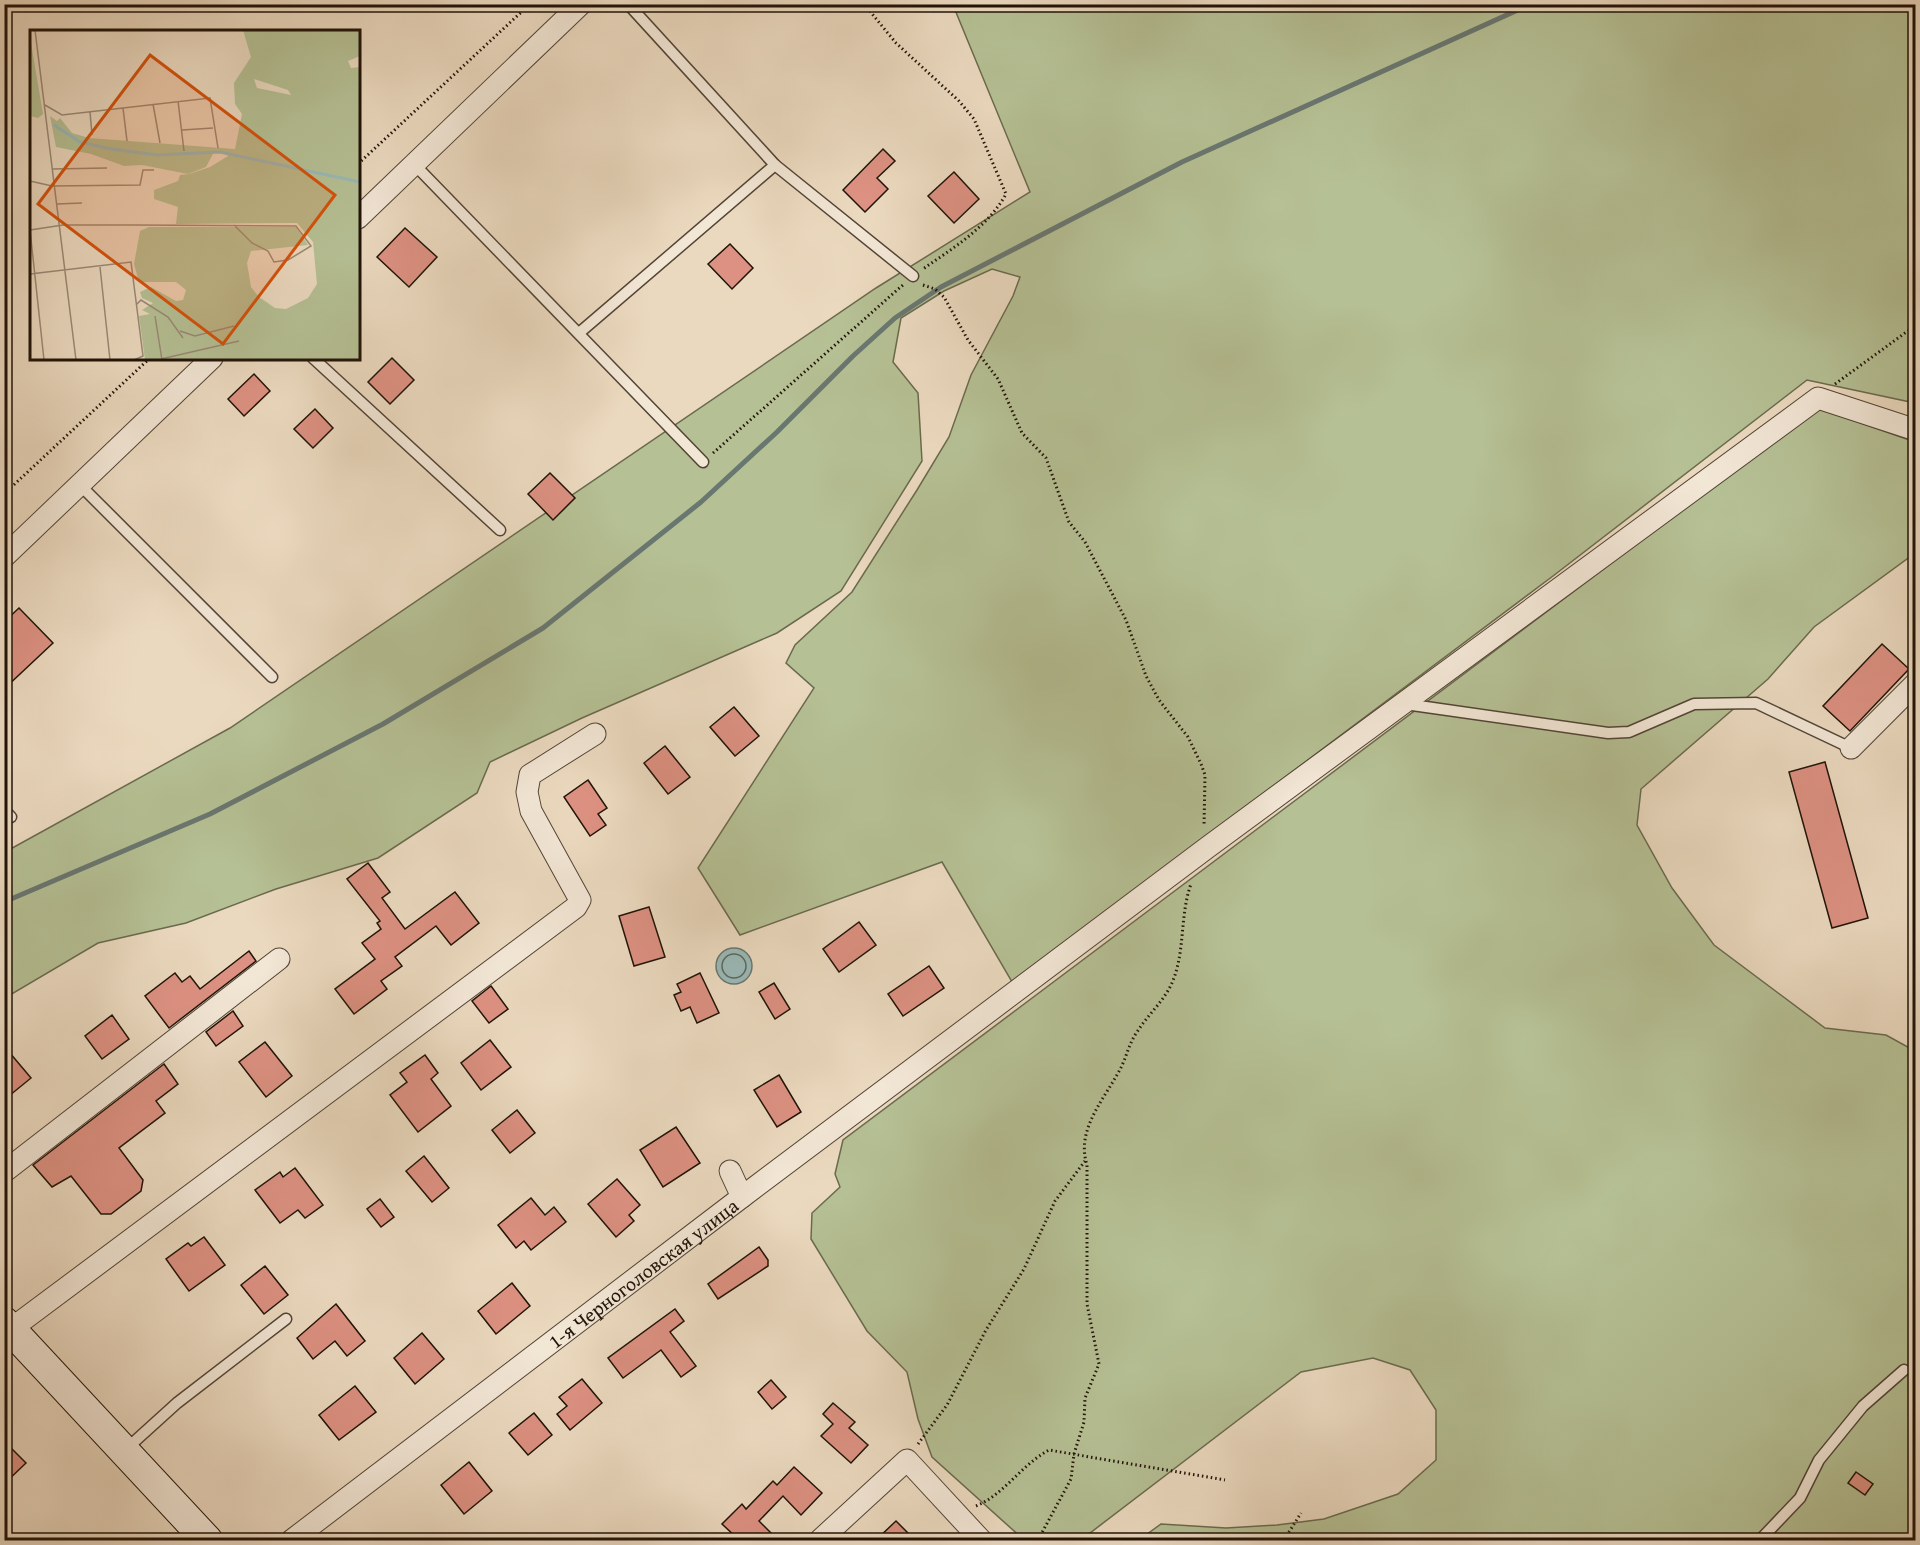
<svg xmlns="http://www.w3.org/2000/svg" width="1920" height="1545" viewBox="0 0 1920 1545" font-family="'Gentium Book Plus',serif">
	<style>
		.green { fill: #b5c094; stroke: #6a6a4e; stroke-width: 1.5 }
		.water { fill: #99b9b7; stroke: #697771; stroke-width: 1.5 }
		.lines { fill: none; stroke-linecap: round; stroke-linejoin: round }
		.shore { stroke: #5c6660; stroke-width: 1.5 }
		.stream { stroke: #697771; stroke-width: 5 }
		.building { fill: #dd9182; stroke: #201308; stroke-width: 1.5 }
		.lane-casing { stroke: #534436; stroke-width: 13 }
		.street-casing { stroke: #534436; stroke-width: 23 }
		.secondary-casing { stroke: #201308; stroke-width: 32 }
		.path { stroke: #201308; stroke-width: 3; stroke-dasharray: 1.5 3; stroke-linecap: butt }
		.lane { stroke: #f2e6d5; stroke-width: 10 }
		.street { stroke: #f2e6d5; stroke-width: 21 }
		.secondary { stroke: #f2e6d5; stroke-width: 30 }
		.labels { text-anchor: middle; dominant-baseline: central; stroke-width: 6; stroke-linejoin: round; paint-order: stroke }
		.street-label { font-size: 20px; fill: #201308; stroke: #f2e6d5 }
		.inset-river { fill: none; stroke: #99b9b7; stroke-width: 3 }
		.inset-road { fill: none; stroke: #9a8a76; stroke-width: 1.5 }
		.view { fill: #d4520c; fill-opacity: 0.15; stroke: #d4520c; stroke-width: 3 }
		.inset-edge { fill: none; stroke: #201308; stroke-width: 3 }
	</style>
	<rect width="100%" height="100%" fill="#ebd9bf"/>
	<filter id="stains"><feTurbulence type="fractalNoise" baseFrequency=".00333" numOctaves="4"/><feColorMatrix values="0 0 0 0 .2 0 0 0 0 .09 0 0 0 0 .02 0 0 0 .5 -.17"/></filter>
	<radialGradient id="worn" r=".72"><stop offset=".6" stop-color="#630" stop-opacity="0"/><stop offset="1" stop-color="#630" stop-opacity=".3"/></radialGradient>
	<g class="green">
		<path d="M953,5h962v398l-108,-23 -254,196 -541,406 -70,-120 -202,73 -42,-67 116,-180 -28,-25 9,-18 57,-53 65,-102 32,-53 22,-62 42,-79 7,-19 -28,-8 -48,22 -43,27 -8,44 25,31 4,68 -81,130 -64,42 -195,85 -92,44 -13,31 -99,65 -102,31 -90,34 -88,20 -93,55v-146l225,-124 646,-440 154,-96z"/>
		<path d="M1818,408l97,34v111l-101,74 -46,52 -127,110 -4,36 35,63 42,57 111,83 61,7 29,16v489h-776l22,-16 65,4 51,-3 47,-6 74,-25 38,-34v-50l-26,-40 -37,-12 -72,14 -211,161 -13,7h-53l-92,-83 -14,-38 -11,-47 -40,-41 -56,-92 1,-26 28,-26 -5,-13 8,-34z"/>
	</g>
	<circle class="water" cx="734" cy="966" r="18"/>
	<g class="lines">
		<circle class="shore" cx="734" cy="966" r="12"/>
		<path class="stream" d="M4,902l206,-88 173,-90 160,-96 158,-126 76,-70 76,-76 42,-38 46,-31 241,-125 349,-158"/>
	</g>
	<g class="building">
		<path d="M883,149l12,12 -18,17 11,11 -23,23 -22,-22z"/>
		<path d="M954,172l25,27 -25,24 -26,-27z"/>
		<path d="M405,228l32,29 -28,30 -32,-30z"/>
		<path d="M730,244l23,24 -21,21 -24,-25z"/>
		<path d="M392,358l22,22 -24,24 -22,-22z"/>
		<path d="M254,374l16,17 -26,25 -16,-17z"/>
		<path d="M315,409l18,19 -20,20 -19,-19z"/>
		<path d="M550,473l25,25 -22,22 -25,-26z"/>
		<path d="M19,608l34,35 -49,46v-67z"/>
		<path d="M1882,644l27,25 -59,62 -27,-25z"/>
		<path d="M734,707l25,29 -24,20 -25,-29z"/>
		<path d="M665,746l25,31 -22,17 -24,-31z"/>
		<path d="M1825,762l43,156 -36,10 -43,-156z"/>
		<path d="M588,780l19,28 -9,6 8,11 -16,11 -26,-39z"/>
		<path d="M368,863l22,29 -8,6 23,31 50,-37 24,31 -28,22 -15,-19 -41,31 7,9 -21,15 6,8 -33,25 -19,-25 40,-30 -13,-16 19,-14 -4,-6 3,-2 -33,-42z"/>
		<path d="M649,907l16,50 -31,9 -15,-50z"/>
		<path d="M859,922l17,23 -37,27 -16,-23z"/>
		<path d="M249,951l7,10 -87,67 -24,-32 30,-23 7,9 8,-6 10,13z"/>
		<path d="M929,966l15,22 -41,28 -15,-22z"/>
		<path d="M700,973l19,40 -22,10 -7,-16 -9,4 -7,-16 7,-3 -4,-8z"/>
		<path d="M774,983l16,26 -15,10 -16,-27z"/>
		<path d="M491,986l17,23 -19,14 -17,-22z"/>
		<path d="M233,1011l10,15 -27,20 -10,-14z"/>
		<path d="M112,1015l17,24 -27,20 -17,-23z"/>
		<path d="M490,1040l21,27 -30,23 -20,-27z"/>
		<path d="M265,1042l27,34 -26,21 -27,-35z"/>
		<path d="M4,1046l27,32 -27,22z"/>
		<path d="M425,1055l13,18 -7,6 20,27 -33,26 -28,-37 17,-13 -7,-9z"/>
		<path d="M164,1064l14,20 -22,17 9,12 -46,35 24,32 -2,11 -30,23h-10l-30,-38 -19,11 -19,-22z"/>
		<path d="M779,1075l22,37 -24,15 -23,-37z"/>
		<path d="M517,1110l18,23 -25,20 -18,-23z"/>
		<path d="M676,1127l24,36 -37,24 -23,-37z"/>
		<path d="M424,1156l25,32 -17,14 -26,-31z"/>
		<path d="M295,1168l28,37 -18,13 -7,-8 -18,13 -25,-33 25,-18 3,5z"/>
		<path d="M617,1179l23,26 -11,10 5,6 -18,16 -28,-33z"/>
		<path d="M531,1198l14,17 9,-8 12,15 -35,28 -7,-9 -8,7 -18,-23z"/>
		<path d="M380,1199l14,18 -13,10 -14,-18z"/>
		<path d="M204,1237l21,28 -36,26 -23,-32 22,-16 3,3z"/>
		<path d="M759,1247l9,13v6l-50,33 -10,-15z"/>
		<path d="M265,1266l23,29 -24,19 -23,-29z"/>
		<path d="M512,1283l18,23 -34,28 -18,-23z"/>
		<path d="M336,1304l29,37 -18,15 -12,-15 -22,18 -16,-21z"/>
		<path d="M675,1309l9,12 -14,11 26,34 -15,11 -20,-27 -38,28 -15,-20z"/>
		<path d="M422,1333l22,26 -29,25 -21,-26z"/>
		<path d="M582,1379l20,24 -32,27 -13,-16 10,-8 -8,-9z"/>
		<path d="M771,1380l15,17 -14,12 -14,-17z"/>
		<path d="M355,1386l21,26 -37,28 -20,-25z"/>
		<path d="M833,1403l22,19 -6,6 19,17 -17,18 -30,-27 12,-12 -10,-10z"/>
		<path d="M534,1413l18,22 -24,20 -19,-22z"/>
		<path d="M4,1441l22,22 -22,21z"/>
		<path d="M469,1462l23,29 -28,23 -23,-29z"/>
		<path d="M794,1467l28,26 -21,22 -18,-19 -24,25 12,12 -7,7h-25l-17,-16 20,-20 4,5 27,-28 4,4z"/>
		<path d="M1856,1472l17,12 -8,11 -17,-12z"/>
		<path d="M896,1521l19,19h-39z"/>
	</g>
	<g class="lines">
		<defs>
			<g id="lane">
				<path d="M628,4l147,161 138,111"/>
				<path d="M414,164l289,298"/>
				<path d="M579,333l196,-168"/>
				<path d="M313,358l187,172"/>
				<path d="M80,485l192,192"/>
				<path d="M1405,704l203,29 21,-1 65,-28 62,-1 95,45"/>
				<path d="M4,810l7,7"/>
				<path d="M124,1451l53,-48 109,-84"/>
				<path d="M1760,1540l40,-42 19,-38 44,-54 41,-36"/>
			</g>
			<g id="street">
				<path d="M358,218l223,-214"/>
				<path d="M4,557l208,-199"/>
				<path d="M1851,748l65,-65"/>
				<path d="M730,1171l12,26"/>
				<path d="M4,1172l275,-213"/>
				<path d="M5,1341l6,-12 565,-422 4,-7 -49,-89 -4,-19 3,-17 65,-41"/>
				<path id="s1" d="M292,1540l450,-343 466,-350 610,-449 98,32"/>
				<path d="M820,1540l87,-80 74,80"/>
			</g>
			<path id="secondary" d="M4,1322l203,218"/>
		</defs>
		<use href="#lane" class="lane-casing"/>
		<use href="#street" class="street-casing"/>
		<use href="#secondary" class="secondary-casing"/>
		<g class="path">
			<path d="M864,4l32,39 63,58 15,18 32,75c-18,33 -53,54 -83,75"/>
			<path d="M358,164l172,-160"/>
			<path d="M923,285l12,4 9,8 24,43 30,39 24,54 24,25 23,64 16,20 41,78 20,56 13,24 29,37 13,27 4,11 -1,51"/>
			<path d="M1835,384l81,-59"/>
			<path d="M713,453l191,-169"/>
			<path d="M4,494l146,-136"/>
			<path d="M918,1444l29,-39 39,-75 38,-61 31,-68 30,-40"/>
			<path d="M976,1506c29,-12 45,-41 73,-56l176,30"/>
			<path d="M1038,1540l33,-61 3,-25 10,-32 1,-24 14,-34 -12,-60v-139c-11,-34 15,-63 31,-92 8,-13 10,-28 19,-41 10,-16 24,-28 33,-45 16,-31 9,-70 21,-103"/>
			<path d="M1284,1540l17,-27"/>
		</g>
		<use href="#lane" class="lane"/>
		<use href="#street" class="street"/>
		<use href="#secondary" class="secondary"/>
	</g>
	<g class="labels">
		<g class="street-label">
			<text stroke="none"><textPath href="#s1" startOffset="441">1-я Черноголовская улица</textPath></text>
		</g>
	</g>
	<g transform="translate(30 30)">
		<rect width="330" height="330" fill="#ebd9bf"/>
		<path d="M213,0h117v26l-12,5 3,7 9,-1v293h-215l-6,-44 11,-2 -8,-4 11,-7 -11,-5 -2,-6 11,-5 25,14 7,-1 3,-10 -10,-8h-37l-5,-18 6,-33 9,-4h147l12,18 -57,6 -4,12 4,24 8,10 16,11 11,1 22,-11 9,-14 -4,-42 -16,-19 -121,1 2,-17 -24,-8v-9l24,-9 2,-6 9,-1 21,-7 18,-11 -2,-3 -12,-1 -8,15 -18,7 -46,-9 -18,1 -33,-12 -35,-7 -6,-31 7,5 3,-3 12,15 17,5 146,11 7,-35 -7,-10 -1,-21 17,-26zM224,49l34,11 3,5 -34,-7zM0,7l13,77 -5,4 -8,-2z" fill="#b5c094" fill-rule="evenodd"/>
		<path class="inset-river" d="M24,95l26,17 31,7 46,6 63,-3 140,30"/>
		<path class="inset-road" d="M5,0l41,330M148,71l6,50M123,74l7,39M15,75l17,10 148,-17 8,50M93,78l4,33M60,82l2,23M152,100l31,-2M23,139l54,-1M0,151l22,5 88,-1 3,-15h11M27,174l25,-1M0,200l33,-5h72l161,1 15,20 -23,14 -14,2 -6,-11 -16,-8 -18,-18M0,200l14,130M70,237l10,93M0,244l101,-12 12,94 -9,4M106,275l5,-5 27,17 15,21M125,286l7,44M150,301l15,5 39,-10M131,329l78,-18"/>
		<path class="view" d="M120,25l185,140 -112,149 -185,-140z"/>
		<rect width="330" height="330" class="inset-edge"/>
	</g>
	<rect width="1920" height="1545" fill="none" stroke="#ebd9bf" stroke-width="24"/>
	<rect x="6" y="6" width="1908" height="1533" fill="none" stroke="#201308" stroke-width="3"/>
	<rect x="12" y="12" width="1896" height="1521" fill="none" stroke="#201308" stroke-width="1.5"/>
	<rect width="100%" height="100%" filter="url(#stains)"/>
	<rect width="100%" height="100%" fill="url(#worn)"/>
</svg>
